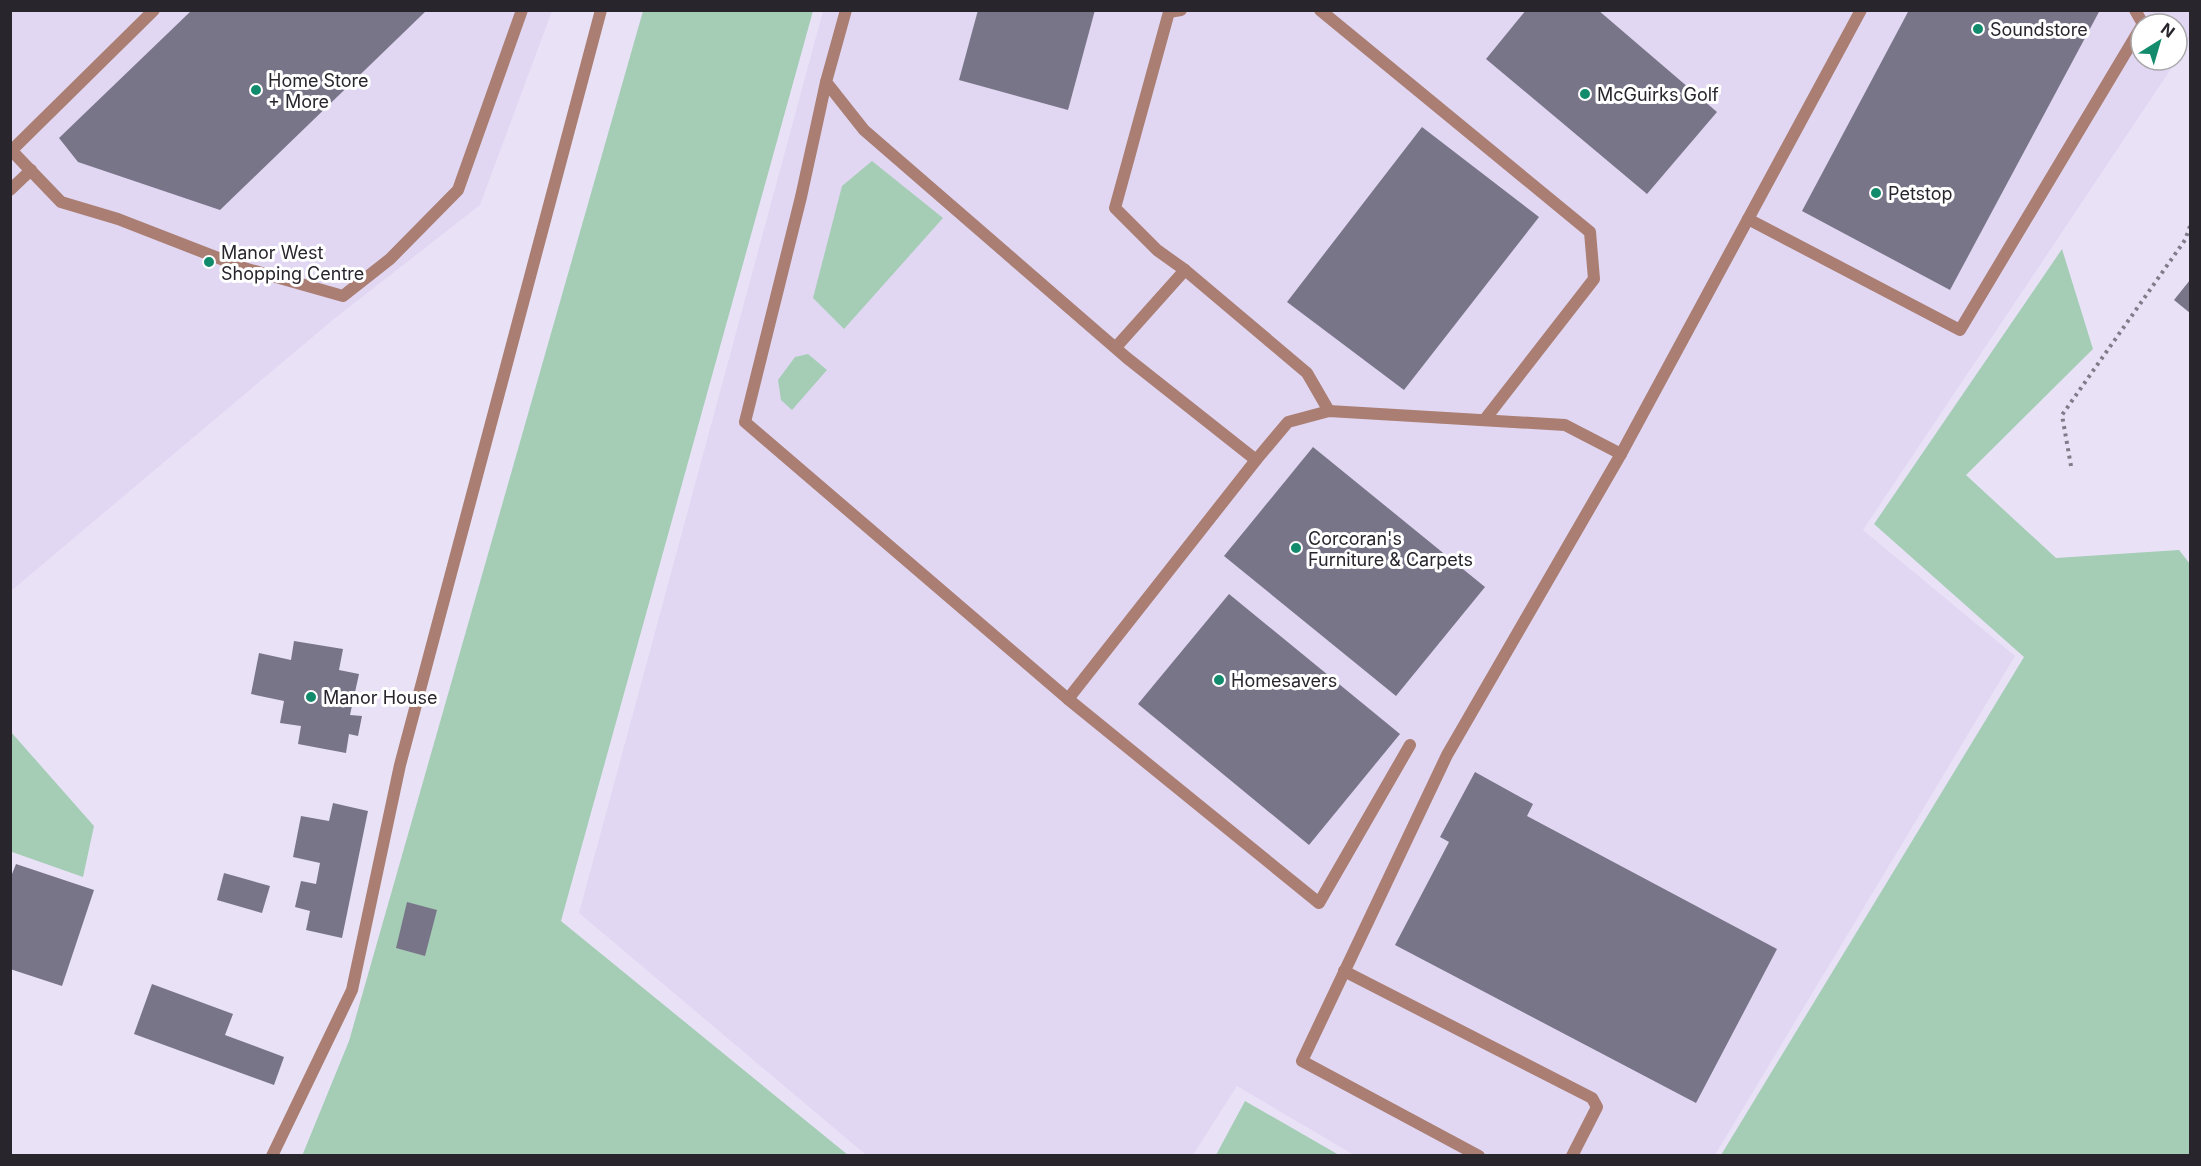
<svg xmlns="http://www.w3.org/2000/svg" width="2201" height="1166" viewBox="0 0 2201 1166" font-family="Inter,sans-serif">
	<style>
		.built { fill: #e1d7f3 }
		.green { fill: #a5cdb6 }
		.building { fill: #797588 }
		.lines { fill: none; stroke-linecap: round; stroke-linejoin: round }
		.path { stroke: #807b89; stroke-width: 4; stroke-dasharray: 3 4.5; stroke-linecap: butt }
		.lane { stroke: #aa7e72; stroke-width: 12 }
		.poi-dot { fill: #128b6d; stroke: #fff; stroke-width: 2 }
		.labels { text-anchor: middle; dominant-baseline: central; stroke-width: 6; stroke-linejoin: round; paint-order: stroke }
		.poi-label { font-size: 18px; fill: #28252d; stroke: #fff; text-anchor: start }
	</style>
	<rect width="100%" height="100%" fill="#e9e2f7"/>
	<g class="built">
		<path d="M11,11h541l-72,194 -146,114 -323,272z"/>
		<path d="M823,11h1367v29l-13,19v-35h-36v36h36l-314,470 152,126 -300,499h-361l-117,-69 -44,69h-327l-287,-242z"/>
	</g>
	<g class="green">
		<path d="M643,11h170l-252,910 287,234 -546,1 47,-115z"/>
		<path d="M872,161l71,57 -99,111 -31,-31 29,-112z"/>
		<path d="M2062,249l31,100 -127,126 90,83 123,-8 11,14v591h-469l303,-498 -150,-133z"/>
		<path d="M808,354l19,16 -35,40 -11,-10 -3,-20 17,-23z"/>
		<path d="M11,732l83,94 -11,51 -71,-25 -1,2z"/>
		<path d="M1245,1101l94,54h-123z"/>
	</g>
	<g class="building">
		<path d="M192,10h235l-207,200 -142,-48 -19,-24z"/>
		<path d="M978,10h117l-27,100 -109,-30z"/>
		<path d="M1526,10h72l119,102 -70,82 -161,-135z"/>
		<path d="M1909,10h191l-150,280 -148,-79z"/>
		<path d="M1422,127l117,90 -135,173 -117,-88z"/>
		<path d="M2190,280v33l-16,-13z"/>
		<path d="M1313,447l172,140 -89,109 -172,-140z"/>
		<path d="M1229,594l171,140 -91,111 -171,-141z"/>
		<path d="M294,641l49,8 -4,21 20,4 -9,41 12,1 -4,20 -9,-2 -3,19 -48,-9 3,-18 -21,-3 4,-22 -33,-7 8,-41 32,7z"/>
		<path d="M1475,772l58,32 -6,12 250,133 -81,154 -301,-158 54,-103 -9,-5z"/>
		<path d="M333,803l35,8 -26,127 -36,-8 4,-19 -15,-4 6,-26 15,3 4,-21 -27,-6 8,-41 28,5z"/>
		<path d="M16,864l78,26 -32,96 -52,-17v-90z"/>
		<path d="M224,873l46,13 -8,27 -45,-13z"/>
		<path d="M407,902l30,8 -12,46 -29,-8z"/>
		<path d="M152,984l81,30 -8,21 59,22 -10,28 -140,-51z"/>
	</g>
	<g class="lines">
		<path class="path" d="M2071,466l-9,-51 123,-175 5,-14"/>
		<g class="lane">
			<path d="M846,10l-20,72 38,48 263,228 129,102 32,-38 41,-11 236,14 56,29"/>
			<path d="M1181,10l-12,2 -54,196 42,42 28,20 122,103 22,38"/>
			<path d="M1320,10l270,222 4,47 -108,139"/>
			<path d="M2135,10l8,14"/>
			<path d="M826,82l-25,115 -56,225 323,277 188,-239"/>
			<path d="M10,149l51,53 57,17 126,49 99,28 47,-37 68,-69 64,-180"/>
			<path d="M12,150l142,-140"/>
			<path d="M10,190l21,-20"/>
			<path d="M1748,219l212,111 181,-303"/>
			<path d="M1117,346l68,-76"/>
			<path d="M1068,699l251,204 91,-158"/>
			<path d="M1344,971l248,127 5,9 -25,49"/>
			<path d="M272,1156l80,-166 48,-225 201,-755"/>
			<path d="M1479,1156l-177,-95 145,-306 174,-301 240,-444"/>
		</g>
	</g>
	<g class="poi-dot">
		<circle cx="1978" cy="29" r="6"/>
		<circle cx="256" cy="90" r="6"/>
		<circle cx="1585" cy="94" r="6"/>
		<circle cx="1876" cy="193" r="6"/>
		<circle cx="209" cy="262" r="6"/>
		<circle cx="1296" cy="548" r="6"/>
		<circle cx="1219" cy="680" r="6"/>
		<circle cx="311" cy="697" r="6"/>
	</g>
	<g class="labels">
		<g class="poi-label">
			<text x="1990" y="29">Soundstore</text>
			<text x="268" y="80">Home Store<tspan x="268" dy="21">+ More</tspan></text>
			<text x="1597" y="94">McGuirks Golf</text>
			<text x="1888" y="193">Petstop</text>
			<text x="221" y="252">Manor West<tspan x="221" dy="21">Shopping Centre</tspan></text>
			<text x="1308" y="538">Corcoran's<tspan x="1308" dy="21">Furniture &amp; Carpets</tspan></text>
			<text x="1231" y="680">Homesavers</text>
			<text x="323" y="697">Manor House</text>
		</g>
	</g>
	<rect width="2201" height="1166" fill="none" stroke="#28252d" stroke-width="24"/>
	<g transform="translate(2159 42) rotate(37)"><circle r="28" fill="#ffffff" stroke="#a9a8ab" stroke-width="1.5"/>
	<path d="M0-4.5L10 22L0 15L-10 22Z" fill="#128b6d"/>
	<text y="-9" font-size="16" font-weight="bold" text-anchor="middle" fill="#28252d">N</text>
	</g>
</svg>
